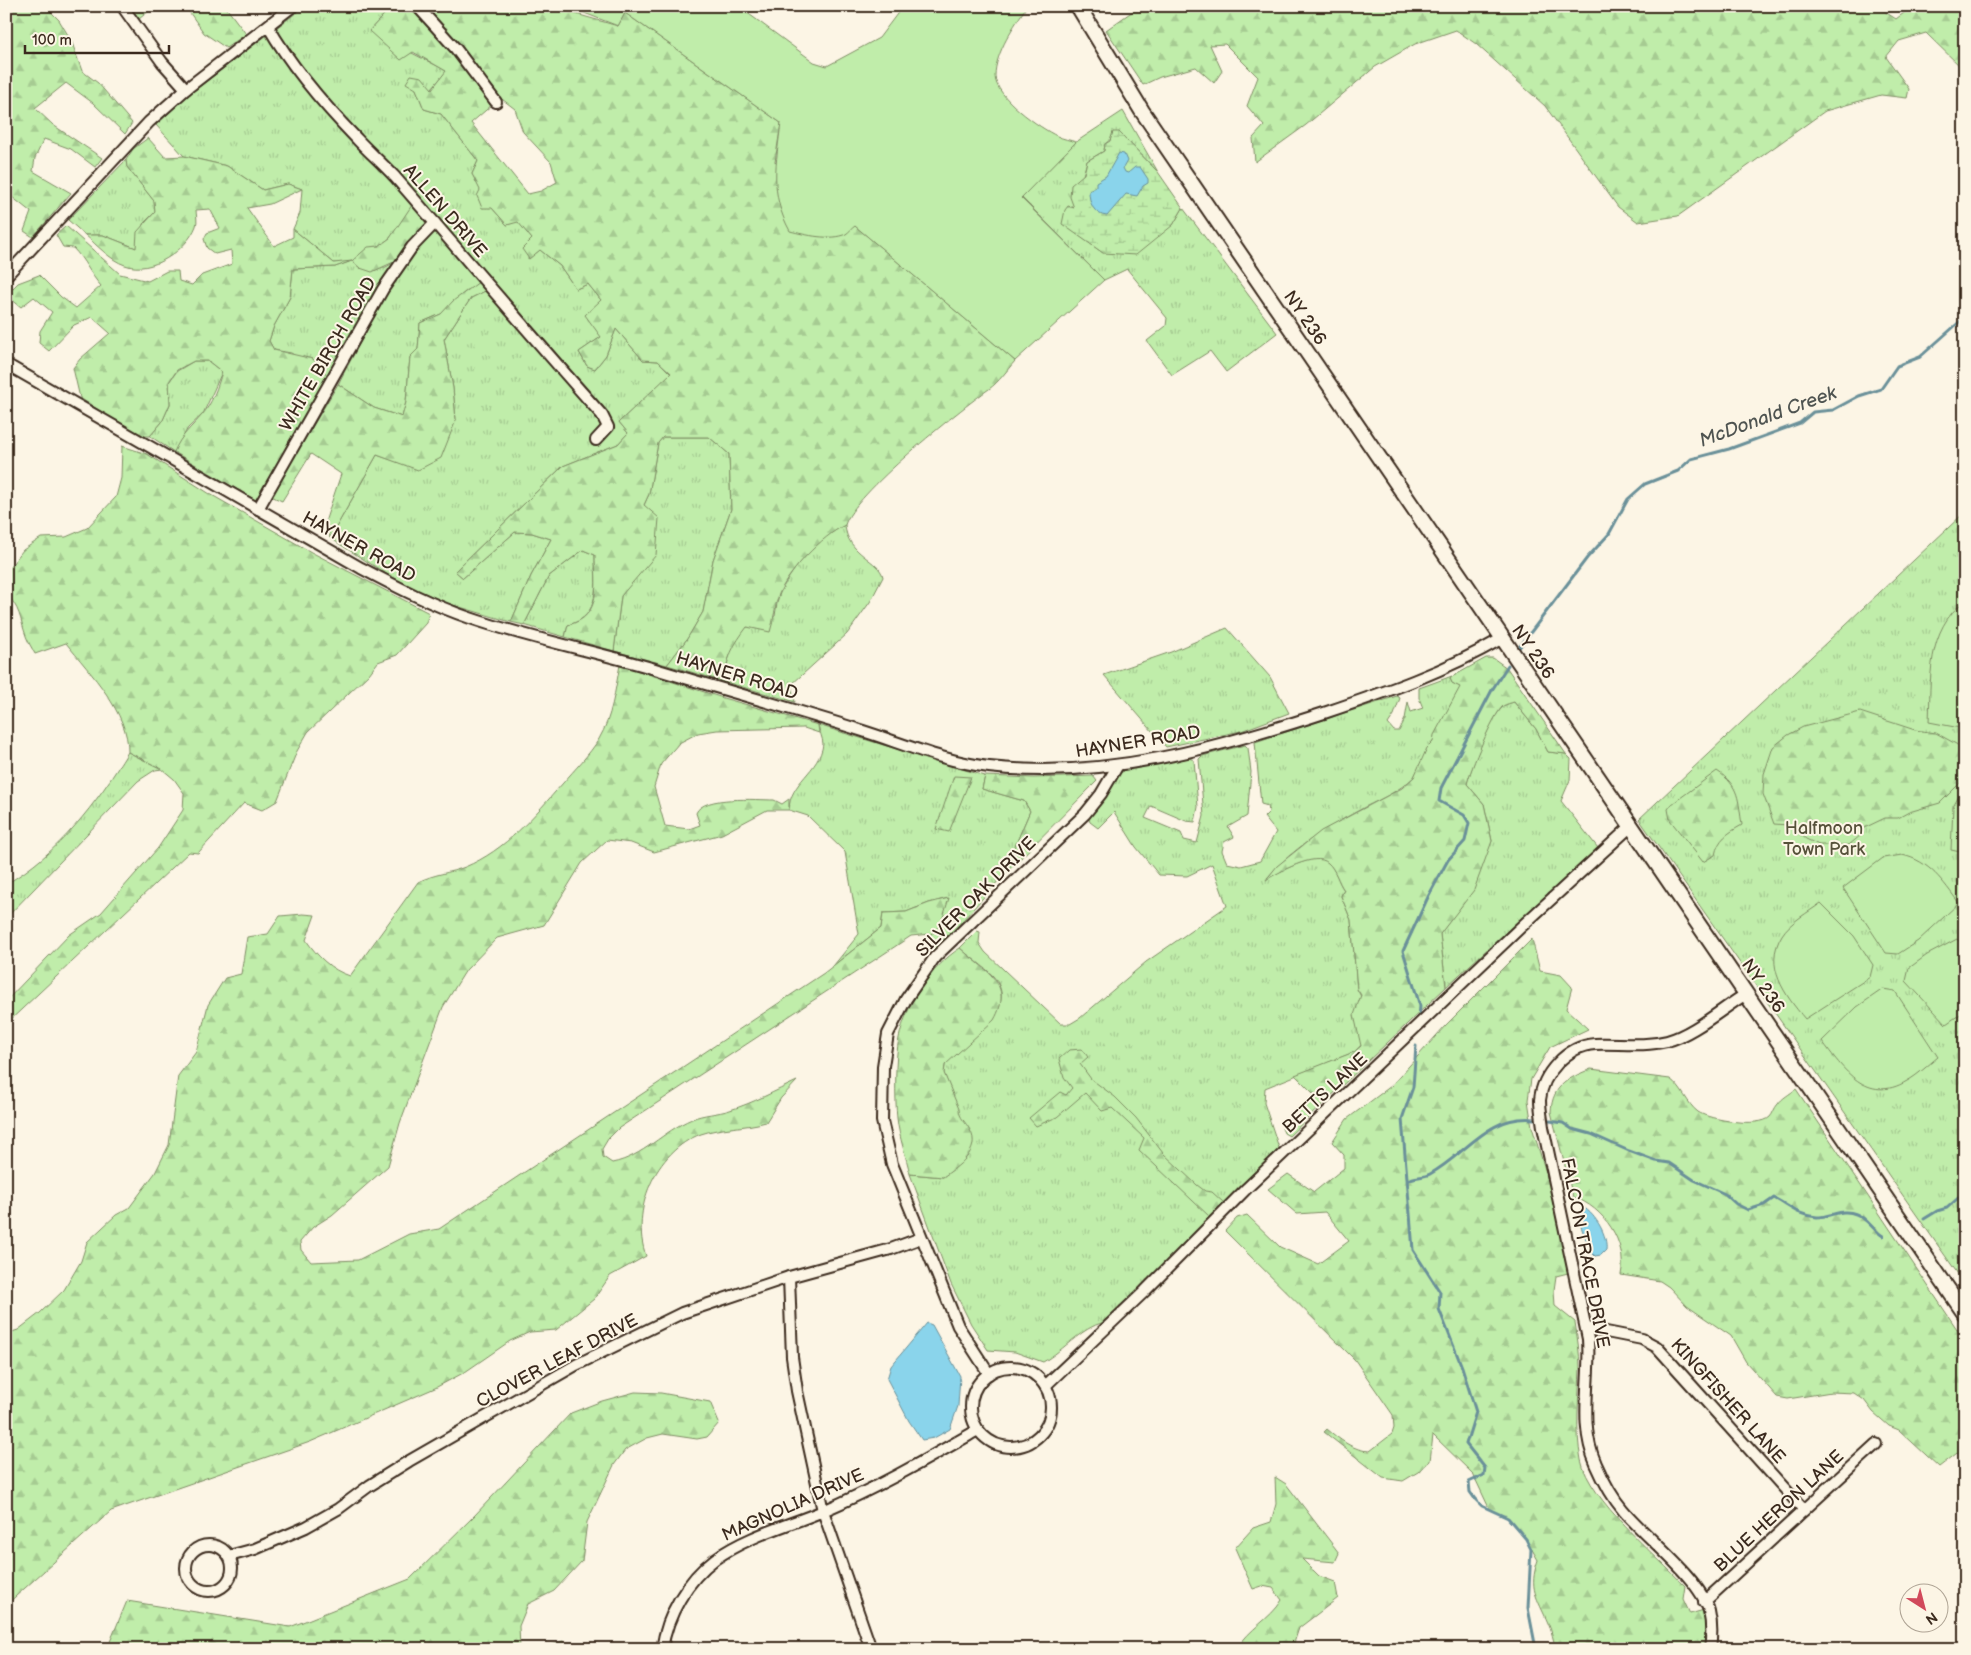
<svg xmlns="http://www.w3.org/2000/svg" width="1971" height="1655" viewBox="0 0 1971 1655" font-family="'Balsamiq Sans',sans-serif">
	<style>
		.grass { fill: url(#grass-tufts); stroke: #7e8c64 }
		.forest { fill: url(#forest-firs); stroke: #7e8c64 }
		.wetland { fill: url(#wetland-marsh); stroke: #7e8c64 }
		.pitch { fill: #c0edaa; stroke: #7e8c64 }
		.water { fill: #8ad4eb; stroke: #6a9099 }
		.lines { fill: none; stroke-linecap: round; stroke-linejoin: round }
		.stream { stroke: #6a9099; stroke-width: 3 }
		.minor-casing { stroke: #3b2a1e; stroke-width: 14 }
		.secondary-casing { stroke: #3b2a1e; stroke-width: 18 }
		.minor { stroke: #fcf5e5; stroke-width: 10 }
		.secondary { stroke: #fcf5e5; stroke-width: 14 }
		.labels { text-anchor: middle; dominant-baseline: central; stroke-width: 4; stroke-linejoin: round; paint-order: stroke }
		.street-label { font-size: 18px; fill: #3b2a1e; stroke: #fcf5e5 }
		.park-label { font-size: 18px; fill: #56513a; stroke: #fcf5e5 }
		.water-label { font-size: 19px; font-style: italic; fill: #4f5451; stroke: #fcf5e5 }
	</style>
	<defs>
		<pattern id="grass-tufts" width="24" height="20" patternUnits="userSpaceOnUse" patternTransform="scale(1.25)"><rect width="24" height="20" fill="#c0edaa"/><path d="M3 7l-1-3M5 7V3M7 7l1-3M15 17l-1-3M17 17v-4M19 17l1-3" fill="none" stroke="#a6cb92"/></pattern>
		<pattern id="forest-firs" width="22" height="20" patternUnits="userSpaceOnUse" patternTransform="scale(1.25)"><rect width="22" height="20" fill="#c0edaa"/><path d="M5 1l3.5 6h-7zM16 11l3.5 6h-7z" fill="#a6cb92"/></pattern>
		<pattern id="wetland-marsh" width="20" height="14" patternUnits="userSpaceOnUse" patternTransform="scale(1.25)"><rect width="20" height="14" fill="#c0edaa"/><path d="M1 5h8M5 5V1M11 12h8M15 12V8" fill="none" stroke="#a6cb92"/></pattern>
	</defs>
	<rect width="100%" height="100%" fill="#fcf5e5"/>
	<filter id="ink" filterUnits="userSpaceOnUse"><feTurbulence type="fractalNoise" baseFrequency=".02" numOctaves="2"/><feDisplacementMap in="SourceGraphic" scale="10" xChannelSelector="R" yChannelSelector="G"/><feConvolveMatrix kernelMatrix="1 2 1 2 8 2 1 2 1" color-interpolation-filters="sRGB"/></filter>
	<g filter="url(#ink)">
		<g class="grass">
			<path d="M305,6h87l-23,25 78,40 -16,18h-15l8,20 17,5 37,47 -6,13 20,34 15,17 11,-4 14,18 -4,20 12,-9 20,16 16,23 12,-5 13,16v37l-22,15 8,14 8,3 11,-14 10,-26 27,31 15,1 13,13 -52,48 9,11 -10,11 -55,22 -108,105 8,7 52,-46 17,1 19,6 -20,37 -20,46 -65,-19 -39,-16 -77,-49 47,-83 41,14 38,-49 -3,-32 -9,-49 27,-41 14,-7 -18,-1 -26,24 -21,9 -2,26 -8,8 -4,45 -4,15 -28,-9 -36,-24 48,-90 33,-47 -22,-19 -7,10 -11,8 -11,2 -16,13 8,7 26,-1 12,-7 -20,26 -50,90 -37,-23 -17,-3 -5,-9 5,-15 16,-29 3,-28 42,-2 14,-5 -15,1 -41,-34 7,-16 2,-24 -14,-5 -25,6 -36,-24 -43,-10 -28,-31 30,-28z"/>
			<path d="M1123,111l35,61 -39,-40 -14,12 -1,7 -17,10 -13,47 -11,16 40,29 70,-28 10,-17 94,125 -51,39 -16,-21 -38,24 -25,-34 19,-15 1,-8 -40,-49 -23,11 -83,-83 55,-55z"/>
			<path d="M126,160l1,7 27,34 1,11 -12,12 -7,24 -33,-13h-18l-17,-15z"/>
			<path d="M194,361h14l14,11 -19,42 -15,14 -14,24 -24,-16 12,-14 8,-18 -1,-22 8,-11z"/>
			<path d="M663,437h46l20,17 2,55 -18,51 -10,52 -16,27 -20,26 -53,-14 7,-55 12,-16 11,-75 5,-11 9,-51z"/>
			<path d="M1965,512v772l-326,-465z"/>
			<path d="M845,525c2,30 35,35 38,52l-13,25 -23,32 -56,51 4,17 -70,-20c0,-17 8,-48 24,-56 8,-4 18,-7 26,-10 1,-7 2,-16 5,-23 13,-26 38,-55 65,-68z"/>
			<path d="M583,550l12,5c0,29 7,61 -27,70l-3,12 -41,-12 25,-49z"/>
			<path d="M1227,628l43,49 19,36 -48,18 -75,16 -62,-72 67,-23z"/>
			<path d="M1452,676l-2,2 2,5 9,4 -47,90c-15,14 -31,21 -49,30 -35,19 -72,40 -98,71 12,-5 49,-28 62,-15 7,7 9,19 15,27l-3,6 10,24 6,69 21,40 -24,23 -89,36 -1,15 15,45 -171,174c-22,1 -45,29 -65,40l-28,-10 -27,-2 -17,-26 -20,-40 -41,-110 33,3 25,-21 -9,-41 -15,-42 1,-8c18,-26 78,-54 48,-89 -9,-10 -22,-18 -33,-28l17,-17 3,1 -1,11 6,9 76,72h9l10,-6 66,-56 81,-56 -15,-42 -25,12 -28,-1 -23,-28 -22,-35 -16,16 -8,-6 -2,-5 16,-19 12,-22 12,-8 61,-10 5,2 4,47 -3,15 -9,-1 -35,-15 -6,12 36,15 3,7 13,3 7,-27 -5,-57 3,-3 43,-11 3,3 3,24 -4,44 -19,11 6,10 -10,5 -2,9 5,12 14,3 19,-5 16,-29 -12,-15 5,-5 -1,-6 -7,-2 -6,-62 142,-46 3,2 -6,17 -6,9 6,7h5l6,-12 3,-17 3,10 12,-4 -4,-10v-10z"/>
			<path d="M1514,702l22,27 12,23 18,2 5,5 -1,21 -9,21 37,47 -152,139 -6,-53 11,-15 41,-78 -8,-37 -17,-20c3,-15 25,-69 36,-77 2,-3 8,-4 11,-5z"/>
			<path d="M818,725l167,51 -3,13 42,12 6,10 -15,35 -20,26 6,6 -65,72 -4,-2 -1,-14 10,-10 7,-26 -19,5 -23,9 -23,1 -2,15 -47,37 25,-31 -14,-82 -37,-36 -19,-6c0,-28 31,-39 34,-66 0,-5 -4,-14 -5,-19z"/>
			<path d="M128,752l34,17 -7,1 -17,11 -132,137v-34c52,-30 91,-81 122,-132z"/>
		</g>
		<g class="forest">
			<path d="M6,6h39l14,14 12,20 11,31 16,12 34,40 -7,11 -32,-31 -27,-20 -31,25 18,17 49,33 -7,9 -24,-18 -27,-10 -9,19 -2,13 38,22 -38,44 -9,-6 7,-19 -19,-15 -2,-15 -4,-3z"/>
			<path d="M130,6h25l-16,13z"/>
			<path d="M185,6h40l21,28 -20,14 -22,-15z"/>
			<path d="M392,6h20l37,40 44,58 -22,19 57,71 13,-3 16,-9 -6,-20 -28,-30 -8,-23 -21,-16 -72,-87h126l70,20 7,-13 156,110 -6,39 79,63 161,136c-8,9 -16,21 -26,28 -30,21 -136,106 -144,136 -23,11 -56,46 -66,69 -4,11 -5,26 -9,38l-23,-5c-13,17 -22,32 -22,55l-58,-17 20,-26 16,-27 10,-52 18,-51 -2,-55 -20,-17h-46l-5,6 -9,51 -5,11 15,13 -3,37 -35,41 -7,55 -49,-14 3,-12c35,-9 27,-41 27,-70l-12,-5 -34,26 -25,49 -13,-3 20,-46 20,-37 -19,-6 -17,-1 -52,46 -8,-7 108,-105 55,-22 10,-11 -9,-11 52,-49 -13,-12 -15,-1 -27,-31 -10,26 -11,14 -8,-3 -8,-14 22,-15 -16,-22 16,-15 -13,-16 -12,5 -16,-23 -20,-16 -11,9 -7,-10 10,-10 -14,-17 -11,3 -15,-17h-10l-5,-12 3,-6 -8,-16 6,-13 -37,-47 -17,-5 -8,-20 -10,-6 5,-8 11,2 10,12 14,-18 -33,-19 -12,8 -32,-29z"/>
			<path d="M1140,6h736l20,13 17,-13h52v65l-39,-38 -27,8 -13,16 23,32 -2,9 -26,-3 -56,16 -147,105 -40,6 -20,-15 -73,-101 -69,-62 -20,-14 -41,14 -40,23 -69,58 -51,37 -2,-24 11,-12 -17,-20 11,-29 -33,-33 -15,1 12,26 -8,12 -18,-16 -36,10 -17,8 -37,-55z"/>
			<path d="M148,138l17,19 19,-1 43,10 36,24 25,-6 14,5 -32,15 -23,4 27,38 19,-9v-8l41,34 18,-2 16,-14 11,-1 11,-8 22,-33 17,19 -31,36 -26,12 -12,-4 -8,-7 -17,6 -42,2 -3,28 -16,29 -5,15 5,9 39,9 15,17 -71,125 -83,-49c7,-17 17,-24 28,-37 10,-11 16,-29 20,-43l-14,-11h-14l-17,9 -8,12 1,22 -8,18 -12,14h-11l-59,-38 -7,-30 7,-9 30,-26 -18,-16 -18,8 -25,26 -10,-8 1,-12 12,-19 -18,-15 -13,10 -15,-12 12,-12 21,-8 22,22 15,11 25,-22c-11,-12 -16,-26 -28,-38l-10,-1 -7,-12 10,-9 54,48 28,7 19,-10h11l1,10 13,4 10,-10 30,-11 -1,-14 -16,4 -8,-6 -3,-9 3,-6 13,-5 -10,-19 -14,1c0,5 2,11 0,16 -9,24 -45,49 -71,39 -15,-5 -28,-20 -40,-30h18l33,13 1,-16 18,-20 -1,-11 -27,-34 -1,-7 7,-11z"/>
			<path d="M479,282l6,9 -14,7 -27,41 9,49 3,32 -15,38 -23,12 -41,-15 -47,83 -4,-19 15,-45 -30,-20 -29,47 -11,-5 67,-112 36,24 28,9 4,-15 4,-45 8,-8 2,-26 21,-9 12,-13z"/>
			<path d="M122,446l25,8 63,40 101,58 118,61 -3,10 -29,32 -19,7 -9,12 -61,58 -11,19 -20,50 -15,9 -18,-7 -46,50 -9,-1 -183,172v-23l63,-66 32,-22 57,-65 25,-38 1,-17 -10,-14 -12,-10 -34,-17c1,-39 -38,-79 -62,-109l-31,11c-3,-6 -7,-12 -9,-18 -6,-17 -6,-29 -20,-42v-22l17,-22 18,-12 25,-1 21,-9 29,-31 5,-19z"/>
			<path d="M1486,658h7l14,10 59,86 -18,-2 -12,-23 -22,-27c-3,1 -8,2 -11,4 -10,9 -33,64 -36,78l17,20 8,37 -18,49 -34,44 6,53 -157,149 -5,-3 -2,-5 5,-8 29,-24 -21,-21 59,-23 7,-6 -7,-31 7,-20 -4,-6 -6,-69 -10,-24 3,-6c-6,-8 -8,-20 -16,-27 -12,-12 -51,10 -62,17l11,-14 44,-35 81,-43 12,-11 13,-29 6,-6 1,-7 26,-48 -8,-4 -2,-5z"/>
			<path d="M620,665l103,33 95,27 1,8 -15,-5 -87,2 -19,3 -19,10 -18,21 -7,23 11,39 24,3 11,-4 -4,-12c7,-18 61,-13 78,-13l8,4 7,-5v11h-22l-45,24 -68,18 -23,-9 -24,-3 -25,23 -38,62 -47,13 -31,32 -23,37 -43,116 -12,43 -56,49 -19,12 -13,15 1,8 10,12 47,-2 51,-26 30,-5 385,-256 57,-45 2,-15 23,-1 23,-9 20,-5 -8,26 -10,10 -20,2 -292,192 -11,11 -6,10 1,8 9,6c31,-6 51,-32 80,-44 11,-5 26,-5 38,-9 23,-7 45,-19 67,-29l-16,17 -15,24c-21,6 -45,5 -65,12 -46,17 -71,77 -55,122l-36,20 -16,23 -38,31 -26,2 -20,9 -45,31 -30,16 -125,54 -199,69 -105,94v-271l12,-4 22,-17 24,-23 17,-29 6,-19 29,-27 13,-7 26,-35 14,-28 9,-69 18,-24 12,-47 17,-27 16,-4 6,-37 21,-3 12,-18 23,-2 12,1 -9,25c11,16 25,30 44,36l68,-94c16,-8 32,-9 47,-15 41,-17 69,-51 98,-84 12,-14 26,-28 36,-44 13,-22 16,-49 21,-74z"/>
			<path d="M1860,712l55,18 21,3 29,16v29l-25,25 -31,9 -11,6h-13l-23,11 -1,6 -12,10h-30l-13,-6 -18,-14 -14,-1 -11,-30 1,-20 9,-27 15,-12 15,-8z"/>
			<path d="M1717,771c23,15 21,29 25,54 -14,8 -24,14 -27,30l-12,7 -33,-42 -2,-11 4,-5z"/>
			<path d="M954,776l17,1 -22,55 -13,-3z"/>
			<path d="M985,776l49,2 59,-2 4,5 -96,97 -6,-5 20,-27 15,-35 -6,-10 -42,-12z"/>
			<path d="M1532,939l8,32 21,4 11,12 -6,22 22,20 -38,18 -19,32 -3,21 4,27 16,52 15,65 5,29 -12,3 -2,14 1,16 20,16c2,15 5,31 5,46 -1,31 -5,61 1,92 8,40 76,96 104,126l-2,13 7,15 14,-4 2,39h-150c-3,-9 -4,-18 -8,-26 -11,-26 -20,-34 -10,-63l-12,-21 -18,-21 -18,-8 -17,-36 -40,-39 -3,26 -12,11 -15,9 -20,-3 -59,-46 3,-3c12,10 27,22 43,22l22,-17 2,-6 -1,-13 -38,-55 -130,-129 12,-13 10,-3 33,32 38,17 31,-23 -24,-29 -28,2 -29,-25 20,-15 26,18 30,-24v-13l-12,-13 15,-23 44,-33 54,-60z"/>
			<path d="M960,948c25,23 55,35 34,72l-49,45 -1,8 15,36c0,9 7,13 11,21 12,21 -13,37 -27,47l-33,-3c-4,-18 -11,-37 -13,-56 -2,-20 -2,-60 2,-80 7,-34 32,-71 61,-90z"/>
			<path d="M1082,1049l6,8 -8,7 11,15 24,18 21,21 27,35 34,32 8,6 7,1 12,11 -14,14 -71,-67 5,-12 -32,-30 -10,3 -17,-18 -28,24 -21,9 -7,-8 31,-26 6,3 6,-7 -8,-11 -5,-18 10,-9z"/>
			<path d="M1591,1069l79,10c12,8 17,25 28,33 12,8 61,16 72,5 3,-3 4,-9 8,-13 4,-6 12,-10 18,-15l169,252v106l-26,20 -40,-37 -10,-4 -16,-14 -9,-12 -10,-7 -23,-1 -43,7 -11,-2 -31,-35 -15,-26 -44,-30 -18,-19 -9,-6 -39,-6c7,-32 -17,-68 -48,-78l-22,-85c1,-27 18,-34 40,-43z"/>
			<path d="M635,1392l26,1 49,9 9,21 -12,14 -10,2 -34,-5 -16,4 -22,12 -11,15 -27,57 -5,39 -28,30 -26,13 -9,22 1,23h-413l20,-48 163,26 120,-48 65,-64 96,-102 31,-12z"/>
			<path d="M1275,1477l11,7 53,69 -4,9 -33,-3 17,17 16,6 3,16 -39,30 -6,18 3,3h-59c12,-21 33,-29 45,-49l-9,-12 -11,-2 -9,3 -18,-41 18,-20 18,-6 5,-18z"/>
			<path d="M563,1641l6,8h-27z"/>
		</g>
		<path class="wetland" d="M1113,132h6l39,40 25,36 -10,17 -37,30 -33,-2 -41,-29 3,-14 3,-4 6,2 -4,-11 1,-12 13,-11 3,-13 17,-10 1,-7 5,-3z"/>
		<g class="pitch">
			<path d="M566,6h172l76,56 13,4 52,-28 24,-32h124c-12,18 -32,47 -32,70 0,21 45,52 62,60 6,3 13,4 19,6l-55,56 83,82 -89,81 -160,-135c-3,2 -6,6 -9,8 -16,7 -40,1 -56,-3 -21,-38 -14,-67 -9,-108l-156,-110 -7,13z"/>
			<path d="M1965,601v128l-36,-7c2,-42 -3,-93 36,-121z"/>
			<path d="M1965,785v68l-14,-3 2,-43z"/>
			<path d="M1902,855c28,6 41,27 57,48l-41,38 -20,13 -12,-1 -43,-65 40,-30z"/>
			<path d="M1821,903l33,33 19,29 -3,12 -65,42c-20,-24 -42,-53 -23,-84 8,-13 27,-23 39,-32z"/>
			<path d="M1957,939l8,8v64l-19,13 -40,-43 3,-13 18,-13z"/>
			<path d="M1883,989l12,2 43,66c-10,8 -20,18 -31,24 -40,24 -64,-12 -85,-40l35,-34z"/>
		</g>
		<g class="water">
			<path d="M1119,153l5,1 3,7 -4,7 2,4 3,1 7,-6h5l8,12v4l-5,3 -6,10 -11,-2 -19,22c-13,-1 -18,-13 -18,-25l7,-4v-5l10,-6z"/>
			<path d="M1583,1207c13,8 25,29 23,43l-5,5 -6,1 -4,-4 -13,-33v-5z"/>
			<path d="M927,1323l5,2 28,51 -2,30 -8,23 -16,9 -12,2 -13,-19 -22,-42 4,-13z"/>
		</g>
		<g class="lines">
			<g class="stream">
				<path d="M1518,649l69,-91 22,-24 19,-35 17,-15 33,-13 13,-12 38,-10 71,-26 13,-11 20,-2 26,-14 22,-7 16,-23 23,-9 45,-40"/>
				<path d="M1419,1017l1,-11 -17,-55 26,-56 19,-35 17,-19 4,-18 -5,-8 -25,-14 2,-13 51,-98 16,-25"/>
				<path d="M1416,1046l-3,41 -11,32 11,131 27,42 -1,17 23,58 14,45 -10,32 19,24 -1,7 -15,7 1,10 5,7 7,7 26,12 18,21 5,10 -3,59 8,41"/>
				<path d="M1550,1121l13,2 9,6 19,5 38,17 27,10 13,2 25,17 31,14 11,10 12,6 16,-5 10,-7c15,8 25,18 43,19 14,0 25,-9 39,-3 11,4 17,16 27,22"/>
				<path d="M1408,1180c7,-4 15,-2 22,-6 37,-20 57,-60 105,-55"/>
				<path d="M1924,1219l13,-8 10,-3 18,-16"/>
			</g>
			<defs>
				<g id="minor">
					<path d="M122,6l40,56 24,27"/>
					<path d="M417,6l39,43 40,53"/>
					<path d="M268,26c24,42 56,79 89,113 12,13 26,25 38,38 69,79 137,160 207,238l6,12 -12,13"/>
					<path d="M6,276l143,-154 37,-33 107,-83"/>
					<path d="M6,364l355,204c36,19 71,37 109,50 61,21 124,33 185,51 69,21 139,40 208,62 41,13 82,31 126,36 114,13 228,-19 335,-54 62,-21 120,-41 177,-74"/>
					<path d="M258,509l125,-220 29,-42 23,-24"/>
					<path d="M789,1277l3,80 5,34 26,120 48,138"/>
					<path d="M1586,1328l56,11 15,8 147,163"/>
					<circle cx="1011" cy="1407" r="40"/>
					<path d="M989,1374l-31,-48 -66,-162 -10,-43 1,-55 5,-32 18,-35 29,-42 150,-143 16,-20 17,-29"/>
					<path d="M1045,1386l100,-95 102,-103 274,-261 109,-100"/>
					<circle cx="209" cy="1568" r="23"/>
					<path d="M229,1556l26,-7 51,-22 32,-18 31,-23 40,-25 167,-96 106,-52 107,-36 102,-28 30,-11"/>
					<path d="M1704,1602l172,-158"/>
					<path d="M662,1649c5,-34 25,-69 53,-90 32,-23 72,-33 108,-48 54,-23 104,-52 155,-81"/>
					<path d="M1710,1649c2,-13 2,-25 -1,-38 -9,-33 -64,-74 -86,-101 -12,-14 -20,-30 -27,-46 -18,-40 -5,-83 -8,-125l-45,-212c-1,-8 -3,-18 -3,-27 2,-26 27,-54 55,-56 24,-1 48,3 72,-3 25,-6 56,-33 79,-47"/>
				</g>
				<path id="secondary" d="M1078,6l64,105 823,1203"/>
			</defs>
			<use href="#minor" class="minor-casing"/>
			<use href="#secondary" class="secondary-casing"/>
			<use href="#minor" class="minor"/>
			<use href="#secondary" class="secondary"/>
		</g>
	</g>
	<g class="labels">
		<g class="street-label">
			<text transform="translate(445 211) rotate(49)">ALLEN DRIVE</text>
			<text transform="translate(1305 318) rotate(56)">NY 236</text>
			<text transform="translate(328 354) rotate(-60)">WHITE BIRCH ROAD</text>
			<text transform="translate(359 547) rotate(29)">HAYNER ROAD</text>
			<text transform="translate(1533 652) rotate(56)">NY 236</text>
			<text transform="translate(737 676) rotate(17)">HAYNER ROAD</text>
			<text transform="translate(1138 742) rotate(-9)">HAYNER ROAD</text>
			<text transform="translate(976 897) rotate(-45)">SILVER OAK DRIVE</text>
			<text transform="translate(1763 986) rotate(55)">NY 236</text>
			<text transform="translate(1325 1093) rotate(-43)">BETTS LANE</text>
			<text transform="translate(1585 1253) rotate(79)">FALCON TRACE DRIVE</text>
			<text transform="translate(557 1361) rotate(-28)">CLOVER LEAF DRIVE</text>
			<text transform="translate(1728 1401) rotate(48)">KINGFISHER LANE</text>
			<text transform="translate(793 1505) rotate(-24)">MAGNOLIA DRIVE</text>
			<text transform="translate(1779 1511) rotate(-43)">BLUE HERON LANE</text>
		</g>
		<g class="park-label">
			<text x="1824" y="828">Halfmoon<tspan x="1824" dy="21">Town Park</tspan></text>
		</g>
		<g class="water-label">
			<text transform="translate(1768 417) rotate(-20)">McDonald Creek</text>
		</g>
	</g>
	<rect width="1971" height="1655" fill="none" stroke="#fcf5e5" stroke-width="25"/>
	<rect x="12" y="12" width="1946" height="1630" fill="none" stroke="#3b2a1e" stroke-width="2" filter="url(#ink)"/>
	<g transform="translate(1924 1608) rotate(144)"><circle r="24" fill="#fcf5e5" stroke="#afa495"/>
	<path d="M0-4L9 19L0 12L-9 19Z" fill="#d1495b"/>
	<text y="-8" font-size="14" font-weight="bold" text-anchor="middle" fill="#3b2a1e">N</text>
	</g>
	<path d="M25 45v8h144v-8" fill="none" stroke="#3b2a1e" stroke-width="2.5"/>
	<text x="32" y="45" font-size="15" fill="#3b2a1e" stroke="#fcf5e5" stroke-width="4" paint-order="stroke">100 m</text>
</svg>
